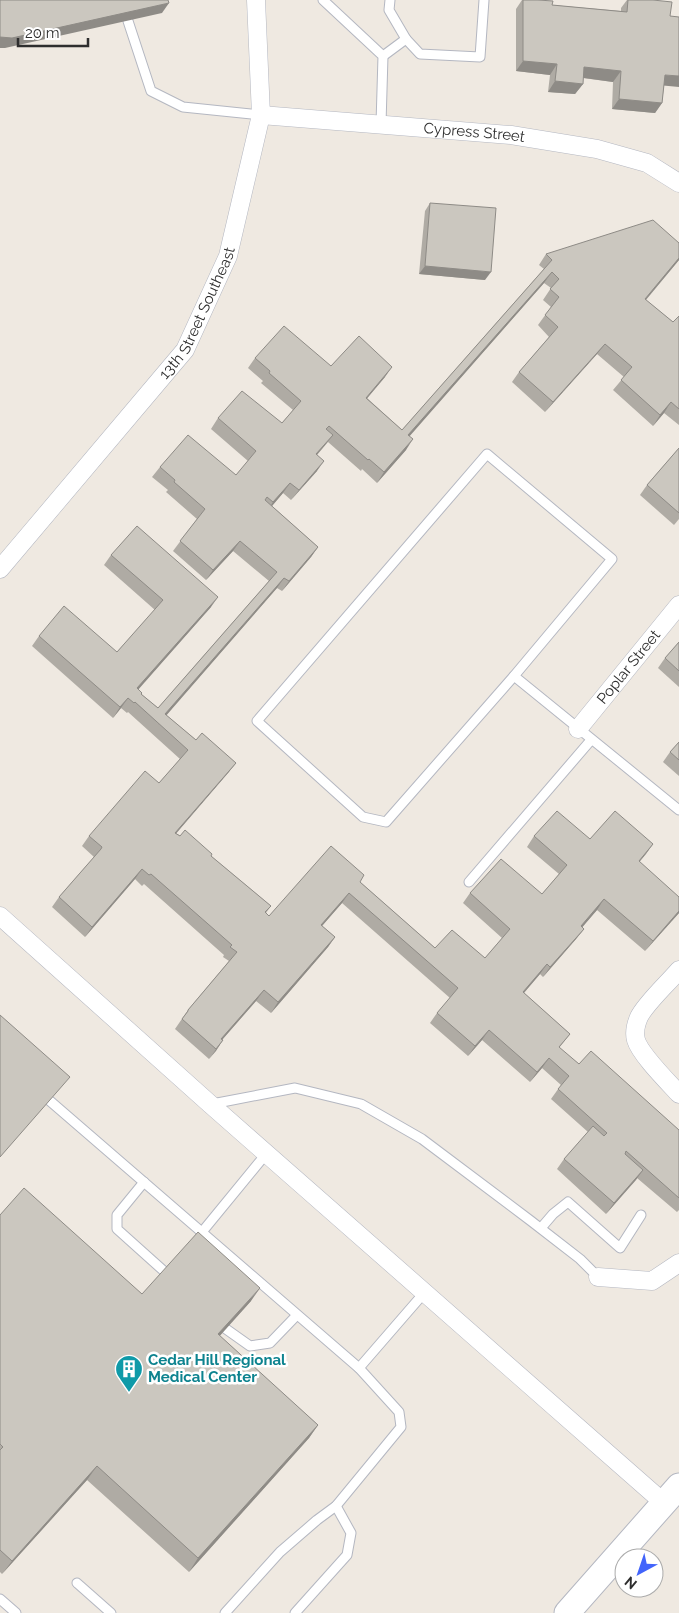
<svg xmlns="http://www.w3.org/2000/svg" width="679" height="1613" viewBox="0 0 679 1613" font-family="Raleway,sans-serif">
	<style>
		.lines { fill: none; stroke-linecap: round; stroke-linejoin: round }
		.lane-casing { stroke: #b4b7c1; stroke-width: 11 }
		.street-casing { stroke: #b4b7c1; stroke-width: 19 }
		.secondary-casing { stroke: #b4b7c1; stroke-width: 27 }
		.lane { stroke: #fff; stroke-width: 9 }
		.street { stroke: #fff; stroke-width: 18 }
		.secondary { stroke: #fff; stroke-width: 25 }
		.wall { fill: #afaba4 }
		.shaded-wall { fill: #8e8b86 }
		.building { fill: #cbc7bf; stroke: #8e8b86 }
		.labels { text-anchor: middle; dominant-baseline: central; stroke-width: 5; stroke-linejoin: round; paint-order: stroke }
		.street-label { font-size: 15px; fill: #2e2e2e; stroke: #fff }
		.culture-label { font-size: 15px; font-weight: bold; fill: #0d838f; stroke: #fff; text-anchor: start }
	</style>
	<rect width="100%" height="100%" fill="#efe9e1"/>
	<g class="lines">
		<defs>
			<g id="lane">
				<path d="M323,0l60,56 -2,68"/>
				<path d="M390,0l-1,10 17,29 14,15 60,3 4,-57"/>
				<path d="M128,21l23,70 32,16 78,8"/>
				<path d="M383,56l23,-17"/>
				<path d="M487,454l125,105 -98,117 -128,146 -23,-5 -106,-96z"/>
				<path d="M514,676l165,134"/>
				<path d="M469,882l122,-142"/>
				<path d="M50,1101l309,267"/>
				<path d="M212,1104l83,-16 66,16 61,35 109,82 49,38 18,18"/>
				<path d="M144,1182l-27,33v14l48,43"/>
				<path d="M541,1228l12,-14 15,-12 52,46 21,-33"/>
				<path d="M202,1232l64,-78"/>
				<path d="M226,1329l24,17 20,-3 27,-28"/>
				<path d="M77,1583l34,30"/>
				<path d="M0,1599l16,14"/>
				<path d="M225,1613l55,-61 37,-32 19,-14 65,-79 -2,-15 -40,-44 65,-75"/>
				<path d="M295,1613l52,-58 4,-22 -15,-27"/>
			</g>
			<g id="street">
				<path id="s1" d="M261,115l250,20 86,14 50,14 32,20"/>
				<path id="s2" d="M0,569l185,-219 43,-94 33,-141 -5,-115"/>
				<path id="s3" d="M578,729l101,-124"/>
				<path d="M0,916l210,188 454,399"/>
				<path d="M679,970c-11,13 -33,33 -40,47 -3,7 -5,16 -3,23 4,14 32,42 43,54"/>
				<path d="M598,1277l54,4 27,-18"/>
			</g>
			<path id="secondary" d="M567,1613l112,-127"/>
		</defs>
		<use href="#lane" class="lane-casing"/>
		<use href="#street" class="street-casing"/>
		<use href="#secondary" class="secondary-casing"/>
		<use href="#lane" class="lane"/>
		<use href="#street" class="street"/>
		<use href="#secondary" class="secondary"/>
	</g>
	<g class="wall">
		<path d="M522,0h16l14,5 69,6v-3l6,-8h26l11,86 -2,17 -7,10 -43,-4 1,-27 -30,-4v6l-8,10 -27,-2 2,-17 -34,-4v-62z"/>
		<path d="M430,203l55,77 -66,-6 6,-63z"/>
		<path d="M679,243v17l-33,40 27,22 6,-6v109l-15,-12 -11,13 -40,-36 11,-13 -27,-23 -52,58 -33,-30 7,-10 30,-35 -11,-12 13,-18 -8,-7 8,-12 -7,-5 -135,153 -3,14 -29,33 -15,-14 -1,2 -33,-29 -11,13v16l-26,29 -8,-7 -11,13 46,41 -7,10 -29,34 -5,-3 -111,127 30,25 40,23 -8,10 -52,60 35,23 60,50 -5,7 3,3 91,-34 75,66 50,10 17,-20 -39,-35 7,-10 72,1 17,-20 -32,-27 7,-11 56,3 63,5 -14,18 40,51 -34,38 -48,-41 -15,17 2,2 -8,10 -33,38 -3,-3 -16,19 46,41 -11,14 20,16 100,66v80l-2,2 -40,-34 -31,36 -49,-45 7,-10 24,-27 -37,-33 10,-14 -19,-17 -12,14 -48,-42 -14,16 -38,-33 7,-10 13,-15 -108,-95 -20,23 13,11 -7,10 -57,66 -15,-12 -34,39h1l-14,19 -34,-30 13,-19 41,-49 -6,-4 1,-2 -80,-71 -2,2 -7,-7 -50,58 -33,-30 7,-10 35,-40 -12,-11 7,-10 70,-53 21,-24 -52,-47 -1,1 -6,-5 -8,10 -81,-72 7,-10 78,16 38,-42 -51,-45 7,-10 100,52 -73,82 3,5 17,14 111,-127 -36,-30 -27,29 -33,-29 24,-32 -31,-27 2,-2 -16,-13 8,-10 76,8 12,-14 -37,-32 7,-11 64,5 11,-13 -32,-27 2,-2 -15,-13 7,-10 76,8 54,11 -18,21 35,32 142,-161 -5,-4 7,-11z"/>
		<path d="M679,448v71l-5,6 -34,-30 7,-10z"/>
		<path d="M679,642v45l-21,-19 7,-10z"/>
		<path d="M679,742v34l-16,-14 7,-10z"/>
		<path d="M0,1215l142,79 109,7 -32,35 99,89 -9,13 -120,134 -102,-92 -85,94 -2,-2z"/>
	</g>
	<g class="shaded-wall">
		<path d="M169,3l-7,10 -157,35h-5v-11z"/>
		<path d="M523,61l34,3 -7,11 -34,-4z"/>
		<path d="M584,67l37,4 -8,11 -36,-5z"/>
		<path d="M665,75l14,1v11l-21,-2z"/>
		<path d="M555,81l28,3 -8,10 -27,-2z"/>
		<path d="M619,99l43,4 -7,10 -43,-4z"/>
		<path d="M679,258v2l-41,49 7,-10z"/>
		<path d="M425,266l66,6 -6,8 -66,-6z"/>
		<path d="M552,272l-8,11 -143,163 7,-11z"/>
		<path d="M605,344l-8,10 -52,58 8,-10z"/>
		<path d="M392,367l-7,10 -26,31 7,-10z"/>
		<path d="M671,402l-7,11 -11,13 7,-11z"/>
		<path d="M333,435l-8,10 -16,19 7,-10z"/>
		<path d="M413,439l-7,11 -29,33 7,-11z"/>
		<path d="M324,461l-7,10 -26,29 8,-10z"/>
		<path d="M290,483l-7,10 -17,20 7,-11z"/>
		<path d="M240,541l-7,10 -27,29 7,-10z"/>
		<path d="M318,547l-7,10 -29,34 7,-10z"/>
		<path d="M284,578l-7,10 -119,137 7,-11z"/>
		<path d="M218,597l-7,10 -81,92 7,-11z"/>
		<path d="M128,698l-7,10 -8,10 7,-11z"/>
		<path d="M236,763l-8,10 -60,70 7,-10z"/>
		<path d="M653,844l-7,10 -15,18 8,-11z"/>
		<path d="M142,869l-7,10 -50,58 7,-10z"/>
		<path d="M349,893l-7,10 -28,32 7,-10z"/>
		<path d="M604,899l-7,11 -23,27 7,-11z"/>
		<path d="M679,911v2l-34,38 8,-10z"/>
		<path d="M584,929l-8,10 -33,38 7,-10z"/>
		<path d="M335,937l-7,10 -57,66 7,-11z"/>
		<path d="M547,964l-7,10 -24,28 7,-10z"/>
		<path d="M264,990l-8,11 -42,48 7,-10z"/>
		<path d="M489,1030l-7,10 -14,16 7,-10z"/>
		<path d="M223,1040l-7,11 -7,8 7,-10z"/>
		<path d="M549,1058l-7,10 -12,14 7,-10z"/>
		<path d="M643,1170l-7,10 -30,34 8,-11z"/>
		<path d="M260,1288l-9,13 -42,47 9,-14z"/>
		<path d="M318,1425l-9,13 -120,134 9,-14z"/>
		<path d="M97,1466l-10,14 -85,94 10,-13z"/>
	</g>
	<g class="building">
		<path d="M0,0h168l1,3 -157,35 -12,-1z"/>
		<path d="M523,0h15l15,1 -1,4 75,7 1,-12h25l19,2 -2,14 9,1v59l-14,-1 -3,28 -43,-4 2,-28 -37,-4 -1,17 -28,-3 2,-17 -34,-3z"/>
		<path d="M430,203l66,5 -5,64 -66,-6z"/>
		<path d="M653,220l26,23v15l-34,41 28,23 6,-6v93l-8,-7 -11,13 -39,-35 11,-13 -27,-23 -52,58 -34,-30 39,-45 -13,-12 14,-18 -9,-8 9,-10 -7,-7 -144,163 5,4 -29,33 -15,-13 -1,1 -39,-34 -3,3 7,6 -17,19 8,7 -25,29 -9,-7 -17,19 -6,-5 -2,3 53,47 -29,34 -5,-3 -119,136 31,26 6,-7 34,30 -61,70 5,3 5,-6 27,24 -1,2 60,50 -6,6 4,4 62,-70 33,29 -4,7 75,66 17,-18 33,28 25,-29 -40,-36 31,-34 41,35 25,-29 -33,-29 23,-25 33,28 25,-28 38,33 -14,17 40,36v14l-26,30 -49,-42 -23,27 3,3 -34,38 -3,-3 -24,28 47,42 -11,13 20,17 12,-13 88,79v68l-53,-47 -1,3 18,16 -29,33 -50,-44 29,-33 11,10 3,-3 -49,-44 11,-13 -20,-18 -12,14 -48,-42 -14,16 -38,-33 21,-25 -109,-95 -28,32 14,12 -57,65 -14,-12 -43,49 2,1 -7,9 -34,-30 6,-8v-1l49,-58 -7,-5 2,-2 -81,-71 -2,1 -7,-6 -50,58 -33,-30 42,-48 1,-2 -13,-11 56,-65 14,12 29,-33 -53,-48 -1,1 -6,-5 -8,9 -81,-71 25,-30 53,46 46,-52 -52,-45 26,-29 81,71 -81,91 5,5 -1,1 17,14 119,-136 -37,-31 -27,29 -33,-29 25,-32 -31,-27 1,-2 -15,-13 28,-32 48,40 20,-24 -38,-33 24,-27 40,32 19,-22 -32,-28 1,-2 -15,-13 29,-32 47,40 28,-30 33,31 -26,31 36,32 150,-170 -6,-6z"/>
		<path d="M679,448v65l-32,-28z"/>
		<path d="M679,642v29l-14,-13z"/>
		<path d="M679,742v18l-9,-8z"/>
		<path d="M0,1015l70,62 -70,80z"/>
		<path d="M24,1188l118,106 56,-62 62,56 -42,46 100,91 -120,133 -101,-92 -85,95 -12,-11v-100l3,-3 -3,-3v-229z"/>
	</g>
	<defs>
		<symbol id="building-pin" viewBox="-11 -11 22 30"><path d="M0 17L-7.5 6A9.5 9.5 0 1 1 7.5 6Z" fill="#0f9aa8" stroke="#fff"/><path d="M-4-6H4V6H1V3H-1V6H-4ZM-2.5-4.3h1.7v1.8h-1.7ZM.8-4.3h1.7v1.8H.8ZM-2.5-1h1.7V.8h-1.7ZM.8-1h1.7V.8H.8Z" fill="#fff"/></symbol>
	</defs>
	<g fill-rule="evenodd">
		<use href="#building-pin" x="113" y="1353" width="32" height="43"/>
	</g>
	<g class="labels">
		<g class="street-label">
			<text stroke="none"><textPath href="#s1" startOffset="214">Cypress Street</textPath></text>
			<text stroke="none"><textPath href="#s2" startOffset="325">13th Street Southeast</textPath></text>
			<text stroke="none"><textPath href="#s3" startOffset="80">Poplar Street</textPath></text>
		</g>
		<g class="culture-label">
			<text x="148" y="1360">Cedar Hill Regional<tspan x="148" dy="17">Medical Center</tspan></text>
		</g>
	</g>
	<g transform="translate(639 1573) rotate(220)"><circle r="24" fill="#ffffff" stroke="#ababab"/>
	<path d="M0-4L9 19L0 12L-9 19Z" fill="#4264fb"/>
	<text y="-8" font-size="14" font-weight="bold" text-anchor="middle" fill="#2e2e2e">N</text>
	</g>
	<path d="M18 38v8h70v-8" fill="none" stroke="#2e2e2e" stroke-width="2.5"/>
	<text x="25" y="38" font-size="15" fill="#2e2e2e" stroke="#ffffff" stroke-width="4" paint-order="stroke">20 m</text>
</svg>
